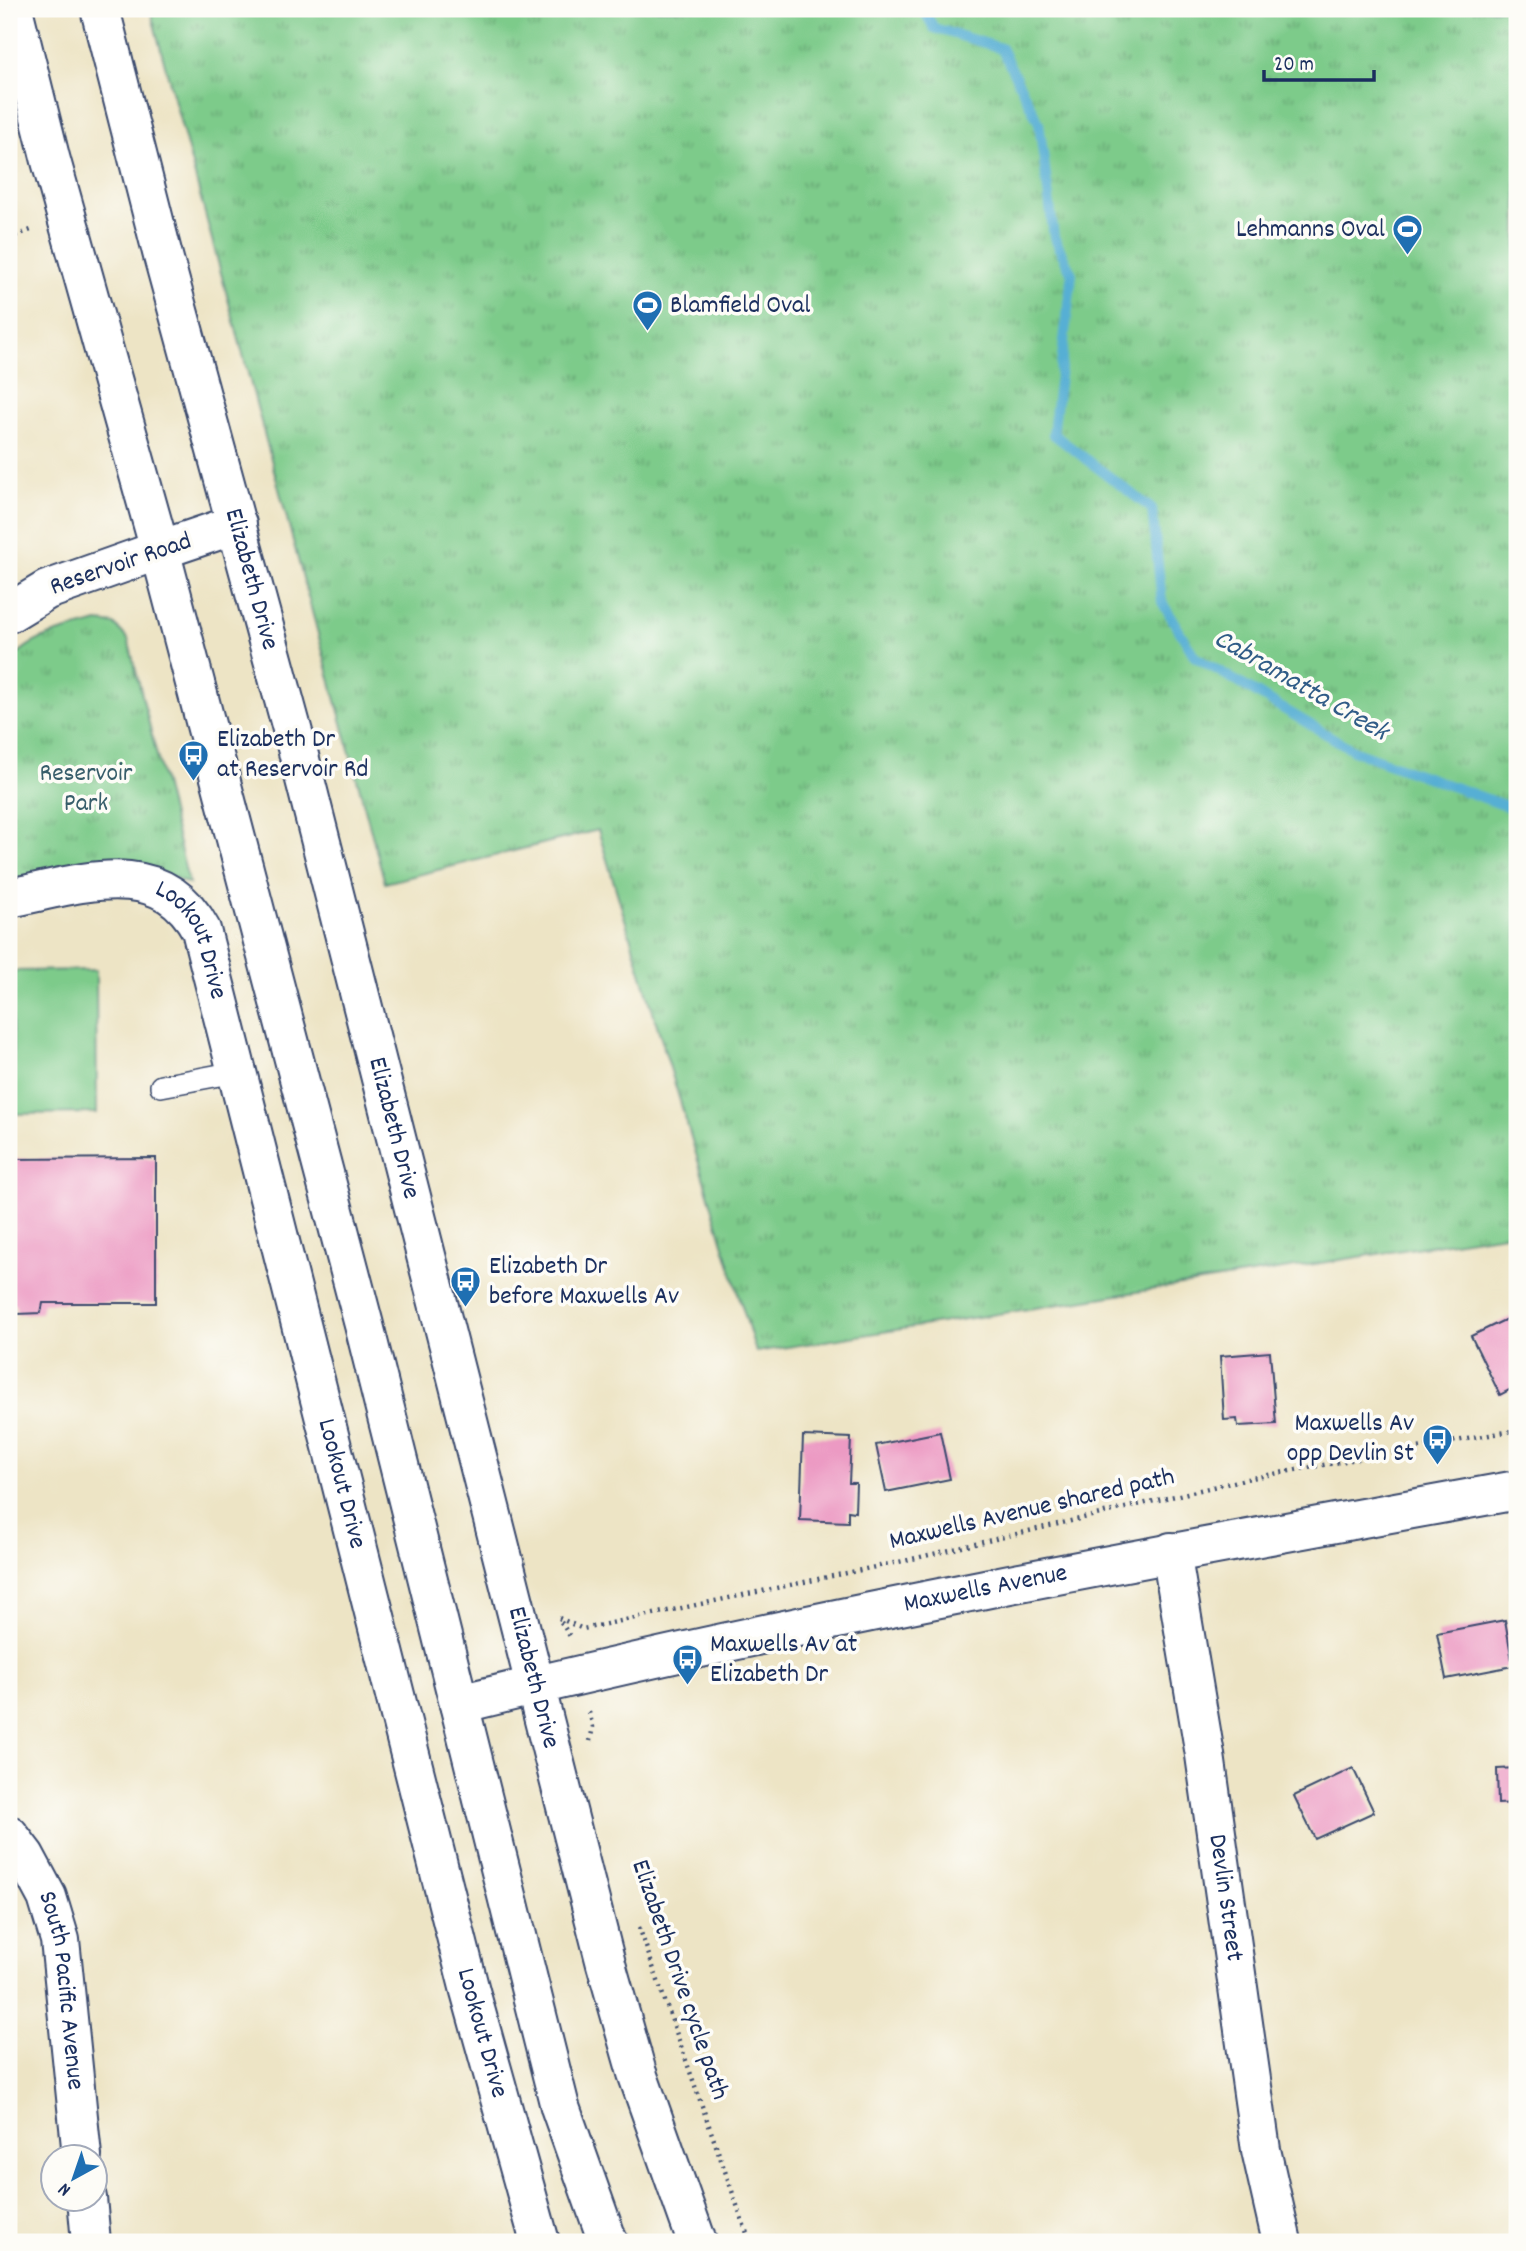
<svg xmlns="http://www.w3.org/2000/svg" width="1526" height="2251" viewBox="0 0 1526 2251" font-family="Dekko,sans-serif">
	<style>
		.grass { fill: #7dcb8a; stroke: #4c7d74; stroke-width: 2 }
		.park { fill: url(#park-tufts); stroke: #4c7d74; stroke-width: 2 }
		.lines { fill: none; stroke-linecap: round; stroke-linejoin: round }
		.stream { stroke: #57afd4; stroke-width: 10 }
		.building { fill: #ec9ac3 }
		.lane-casing { stroke: #3a4a6d; stroke-width: 24 }
		.street-casing { stroke: #3a4a6d; stroke-width: 42 }
		.secondary-casing { stroke: #3a4a6d; stroke-width: 42 }
		.primary-casing { stroke: #3a4a6d; stroke-width: 42 }
		.path { stroke: #3a4a6d; stroke-width: 4.5; stroke-dasharray: 2 5; stroke-linecap: butt }
		.lane { stroke: #fff; stroke-width: 21 }
		.street { stroke: #fff; stroke-width: 38 }
		.secondary { stroke: #fff; stroke-width: 38 }
		.primary { stroke: #fff; stroke-width: 38 }
		.labels { text-anchor: middle; dominant-baseline: central; stroke-width: 7; stroke-linejoin: round; paint-order: stroke }
		.poi-label { font-size: 26px; fill: #1b2f5e; stroke: #fdfcf7; text-anchor: start }
		.street-label { font-size: 26px; fill: #1b2f5e; stroke: #fdfcf7 }
		.park-label { font-size: 26px; fill: #385e6b; stroke: #fdfcf7 }
		.water-label { font-size: 28px; font-style: italic; fill: #305c87; stroke: #fdfcf7 }
	</style>
	<defs>
		<pattern id="park-tufts" width="24" height="20" patternUnits="userSpaceOnUse" patternTransform="scale(1.75)"><rect width="24" height="20" fill="#7dcb8a"/><path d="M3 7l-1-3M5 7V3M7 7l1-3M15 17l-1-3M17 17v-4M19 17l1-3" fill="none" stroke="#66a574"/></pattern>
	</defs>
	<rect width="100%" height="100%" fill="#fdfcf7"/>
	<filter id="ink" filterUnits="userSpaceOnUse"><feTurbulence type="fractalNoise" baseFrequency=".0143" numOctaves="2"/><feDisplacementMap in="SourceGraphic" scale="14" xChannelSelector="R" yChannelSelector="G"/><feConvolveMatrix kernelMatrix="1 2 1 2 8 2 1 2 1" color-interpolation-filters="sRGB"/></filter>
	<filter id="wash" filterUnits="userSpaceOnUse"><feTurbulence type="fractalNoise" baseFrequency=".00686" numOctaves="4" result="noise"/><feDisplacementMap in="SourceGraphic" scale="28" xChannelSelector="R" yChannelSelector="G"/><feGaussianBlur stdDeviation="1.57" result="paint"/><feColorMatrix in="noise" values="0 0 0 0 0 0 0 0 0 0 0 0 0 0 0 0 0 1.4 0 .05"/><feComposite in="paint" operator="in"/></filter>
	<g filter="url(#wash)">
		<rect width="100%" height="100%" fill="#ede4c5"/>
		<path class="grass" d="M96,970l1,143 -83,1 -3,-143z"/>
		<g class="park">
			<path d="M150,9h1367v1223l-761,120 -158,-522 -213,53z"/>
			<path d="M98,622l16,2 14,15 61,245 -41,-17 -139,12v-212c14,-31 59,-36 89,-45z"/>
		</g>
		<g class="lines">
			<path class="stream" d="M923,9l11,19 67,20 38,75 15,114 18,37 -19,160 99,75 10,93 33,55 160,94 162,59"/>
		</g>
		<g id="blocks">
			<g class="building">
				<path d="M156,1158v145h-113l-2,10 -24,1 -2,-10 -6,1v-146z"/>
				<path d="M1515,1315l2,6v65l-17,9 -29,-59z"/>
				<path d="M1270,1352l6,72 -38,2 -1,-7 -13,1 -4,-64z"/>
				<path d="M940,1432l10,47 -64,13 -10,-47z"/>
				<path d="M803,1436l48,2 -2,45h7l-1,29 -7,-1v11l-48,-2z"/>
				<path d="M1505,1620l8,46 -67,13 -9,-46z"/>
				<path d="M1353,1768l21,44 -59,27 -21,-43z"/>
				<path d="M1517,1768v35l-19,1 -1,-35z"/>
			</g>
		</g>
	</g>
	<g filter="url(#ink)">
		<use href="#blocks" fill-opacity="0" stroke="#3a4a6d" stroke-width="2"/>
		<g class="lines">
			<defs>
				<path id="lane" d="M161,1086l75,-14"/>
				<g id="street">
					<path d="M160,550l77,-26"/>
					<path id="s1" d="M9,898c68,-13 151,-45 192,32l269,1061 70,251"/>
					<path id="s2" d="M1171,1552l34,203 56,395 21,92"/>
					<path id="s3" d="M9,1835l16,21 22,41 13,43 22,216"/>
					<path d="M87,2198l4,44"/>
				</g>
				<g id="secondary">
					<path d="M9,613l38,-23 113,-40"/>
					<path id="s4" d="M459,1704c349,-86 704,-150 1058,-214"/>
				</g>
				<g id="primary">
					<path d="M13,9l38,152 109,389 204,775 196,782 48,135"/>
					<path id="s5" d="M100,9l63,247 132,484 311,1224 31,109 60,169"/>
				</g>
			</defs>
			<use href="#lane" class="lane-casing"/>
			<use href="#street" class="street-casing"/>
			<use href="#secondary" class="secondary-casing"/>
			<use href="#primary" class="primary-casing"/>
			<g class="path">
				<path d="M9,238l22,-8"/>
				<path d="M559,1618l24,11 325,-69 338,-81 271,-49"/>
				<path d="M561,1622l10,16"/>
				<path d="M589,1712l4,15 -3,14"/>
				<path d="M639,1927l111,315"/>
			</g>
			<use href="#lane" class="lane"/>
			<use href="#street" class="street"/>
			<use href="#secondary" class="secondary"/>
			<use href="#primary" class="primary"/>
		</g>
	</g>
	<defs>
		<symbol id="stadium-pin" viewBox="-11 -11 22 30"><path d="M0 17L-7.5 6A9.5 9.5 0 1 1 7.5 6Z" fill="#1f6fb2" stroke="#fdfcf7"/><path d="M0-5a6.5 5 0 1 0 0 10a6.5 5 0 1 0 0-10ZM-3.5-1.8h7v3.6h-7Z" fill="#fff"/></symbol>
		<symbol id="bus-pin" viewBox="-11 -11 22 30"><path d="M0 17L-7.5 6A9.5 9.5 0 1 1 7.5 6Z" fill="#1f6fb2" stroke="#fdfcf7"/><path d="M-5-6H5V4H4V6H2V4H-2V6H-4V4H-5ZM-3.5-4V0h7V-4ZM-3.5 1.2v1.5H-2V1.2ZM2 1.2v1.5H3.5V1.2Z" fill="#fff"/></symbol>
	</defs>
	<g fill-rule="evenodd">
		<use href="#stadium-pin" x="1390" y="212" width="35" height="47"/>
		<use href="#stadium-pin" x="630" y="288" width="35" height="47"/>
		<use href="#bus-pin" x="176" y="738" width="35" height="47"/>
		<use href="#bus-pin" x="448" y="1264" width="35" height="47"/>
		<use href="#bus-pin" x="1420" y="1422" width="35" height="47"/>
		<use href="#bus-pin" x="670" y="1642" width="35" height="47"/>
	</g>
	<g class="labels">
		<g class="poi-label">
			<text x="1385" y="230" text-anchor="end">Lehmanns Oval</text>
			<text x="670" y="306">Blamfield Oval</text>
			<text x="217" y="740">Elizabeth Dr<tspan x="217" dy="30">at Reservoir Rd</tspan></text>
			<text x="489" y="1267">Elizabeth Dr<tspan x="489" dy="30">before Maxwells Av</tspan></text>
			<text x="1414" y="1424" text-anchor="end">Maxwells Av<tspan x="1414" dy="30">opp Devlin St</tspan></text>
			<text x="710" y="1645">Maxwells Av at<tspan x="710" dy="30">Elizabeth Dr</tspan></text>
		</g>
		<g class="street-label">
			<text transform="translate(121 565) rotate(-19)">Reservoir Road</text>
			<text stroke="none"><textPath href="#s5" startOffset="590">Elizabeth Drive</textPath></text>
			<text stroke="none"><textPath href="#s1" startOffset="217">Lookout Drive</textPath></text>
			<text stroke="none"><textPath href="#s5" startOffset="1157">Elizabeth Drive</textPath></text>
			<text stroke="none"><textPath href="#s1" startOffset="784">Lookout Drive</textPath></text>
			<text transform="translate(1032 1510) rotate(-13)">Maxwells Avenue shared path</text>
			<text stroke="none"><textPath href="#s4" startOffset="539">Maxwells Avenue</textPath></text>
			<text stroke="none"><textPath href="#s5" startOffset="1724">Elizabeth Drive</textPath></text>
			<text stroke="none"><textPath href="#s2" startOffset="350">Devlin Street</textPath></text>
			<text transform="translate(679 1980) rotate(71)">Elizabeth Drive cycle path</text>
			<text stroke="none"><textPath href="#s3" startOffset="168">South Pacific Avenue</textPath></text>
			<text stroke="none"><textPath href="#s1" startOffset="1351">Lookout Drive</textPath></text>
		</g>
		<g class="park-label">
			<text x="86" y="774">Reservoir<tspan x="86" dy="30">Park</tspan></text>
		</g>
		<g class="water-label">
			<text transform="translate(1300 687) rotate(30)">Cabramatta Creek</text>
		</g>
	</g>
	<rect width="1526" height="2251" fill="none" stroke="#fdfcf7" stroke-width="35"/>
	<g transform="translate(74 2178) rotate(220)"><circle r="33" fill="#fdfcf7" stroke="#a3aaba" stroke-width="2"/>
	<path d="M0-5L12 26L0 18L-12 26Z" fill="#1f6fb2"/>
	<text y="-10" font-size="19" font-weight="bold" text-anchor="middle" fill="#1b2f5e">N</text>
	</g>
	<path d="M1264 70v10h110v-10" fill="none" stroke="#1b2f5e" stroke-width="3.5"/>
	<text x="1274" y="70" font-size="21" fill="#1b2f5e" stroke="#fdfcf7" stroke-width="5" paint-order="stroke">20 m</text>
</svg>
